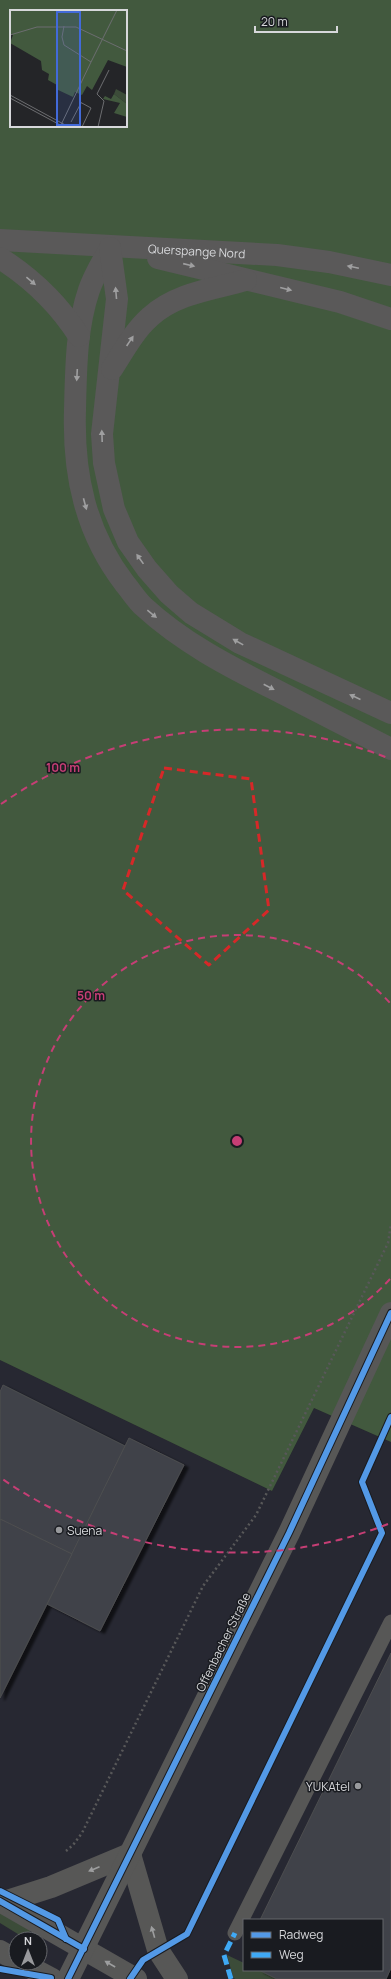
<svg xmlns="http://www.w3.org/2000/svg" width="391" height="1979" viewBox="0 0 391 1979" font-family="Manrope,sans-serif">
	<style>
		.built { fill: #272832; fill-rule: evenodd }
		.green { fill: #3c4c39 }
		.forest { fill: #42593e; fill-rule: evenodd }
		.building { fill: #404248; stroke: #4d4e50; filter: url(#shadow) }
		.lines { fill: none; stroke-linecap: round; stroke-linejoin: round }
		.path { stroke: #585859; stroke-width: 2.5; stroke-dasharray: 2 3; stroke-linecap: butt }
		.service { stroke: #575756; stroke-width: 15 }
		.minor { stroke: #575756; stroke-width: 22 }
		.tertiary { stroke: #575756; stroke-width: 22 }
		.secondary { stroke: #5a5959; stroke-width: 22 }
		.quiet { stroke: #3fa9f5; stroke-width: 5; stroke-dasharray: 10 5; stroke-linecap: butt }
		.cycleway-casing { stroke: #191b20; stroke-width: 8 }
		.cycleway { stroke: #5399e6; stroke-width: 6 }
		.oneway { fill: #9f9fa0 }
		.oneway2 { fill: #9d9e9f }
		.marked { fill: none; stroke: #d62828; stroke-width: 3; stroke-dasharray: 8 5; stroke-linejoin: round }
		.ring { fill: none; stroke: #c63e75; stroke-width: 2; stroke-dasharray: 7 5 }
		.poi-dot { fill: #98999c; stroke: #191b20; stroke-width: 1.5 }
		.labels { text-anchor: middle; dominant-baseline: central; stroke-width: 3; stroke-linejoin: round; paint-order: stroke }
		.street-label { font-size: 12px; fill: #d7d8db; stroke: #191b20 }
		.poi-label { font-size: 12px; fill: #d7d8db; stroke: #191b20; text-anchor: start }
		.inset-road { fill: none; stroke: #6c6d70; stroke-width: 1 }
		.view { fill: #426ad9; fill-opacity: 0.15; stroke: #426ad9; stroke-width: 2 }
		.inset-edge { fill: none; stroke: #d7d8db; stroke-width: 2 }
		.centre { fill: #c63e75; stroke: #191b20; stroke-width: 2 }
		.ring-label { font-size: 12px; text-anchor: middle; font-weight: bold; fill: #c63e75; stroke: #191b20; stroke-width: 3; stroke-linejoin: round; paint-order: stroke }
	</style>
	<defs>
		<filter id="shadow"><feDropShadow dx="4.5" dy="2.5" stdDeviation="1" flood-color="#0009"/></filter>
	</defs>
	<rect width="100%" height="100%" fill="#242528"/>
	<path class="built" d="M0,1360l272,131 42,-83 77,34v537h-391zM244,1920h138v50h-138zM16,1939h24v24h-24z"/>
	<g class="green">
		<path d="M0,1912l31,17 -5,10 -26,-16z"/>
		<path d="M227,1955l17,8v7h15l18,9h-42l-2,-2z"/>
	</g>
	<path class="forest" d="M0,0h391v1442l-77,-34 -42,83 -272,-131zM11,11h115v115h-115z"/>
	<g class="building">
		<path d="M3,1385l122,61 -53,108 -72,-35v-127z"/>
		<path d="M129,1438l55,27 -84,166 -53,-27z"/>
		<path d="M0,1519l72,35 -72,144z"/>
		<path d="M391,1653v315l-5,11h-109l-18,-9h123v-50h-122z"/>
	</g>
	<g class="lines">
		<path class="path" d="M66,1851l7,-6 9,-12 121,-247 53,-71 132,-272 3,-19"/>
		<path class="service" d="M235,1933l156,-311"/>
		<g class="minor">
			<path d="M0,1901l136,78"/>
			<path d="M4,1902l47,-15 79,-33 28,96 19,29"/>
			<path d="M0,1951l16,9"/>
			<path d="M22,1963l30,16"/>
		</g>
		<path class="tertiary" d="M68,1979l221,-446 102,-220"/>
		<g class="secondary">
			<path id="s1" d="M0,240l277,15 52,7 62,13"/>
			<path d="M110,248c-7,13 -16,27 -21,42 -13,38 -13,80 -14,120 -2,64 10,122 50,174 6,7 12,17 19,23 38,35 84,59 130,82 39,20 78,40 117,60"/>
			<path d="M110,248l7,51 -15,135 2,29 10,46 14,33 19,27 22,25 22,19 49,30 151,70"/>
			<path d="M0,258c33,21 58,45 79,78"/>
			<path d="M158,258l182,44 51,17"/>
			<path d="M112,369c11,-17 22,-38 38,-52 26,-24 64,-28 96,-37"/>
		</g>
		<path class="quiet" d="M231,1979l-7,-24 11,-22"/>
		<defs>
			<g id="cycleway">
				<path d="M0,1891l58,29 8,19"/>
				<path d="M0,1901l84,48"/>
				<path d="M0,1969l51,9"/>
				<path d="M68,1979l221,-446 102,-220"/>
				<path d="M130,1979l13,-19 44,-26 195,-401 -20,-51 29,-65"/>
			</g>
		</defs>
		<use href="#cycleway" class="cycleway-casing"/>
		<use href="#cycleway" class="cycleway"/>
	</g>
	<defs><path id="oneway-solid" d="M-6-.8H1V-3.2L6.5 0L1 3.2V.8H-6Z"/></defs>
	<g class="oneway">
		<use href="#oneway-solid" transform="translate(189 265) rotate(13)"/>
		<use href="#oneway-solid" transform="translate(353 267) rotate(-168)"/>
		<use href="#oneway-solid" transform="translate(31 281) rotate(40)"/>
		<use href="#oneway-solid" transform="translate(286 289) rotate(14)"/>
		<use href="#oneway-solid" transform="translate(116 293) rotate(-95)"/>
		<use href="#oneway-solid" transform="translate(130 341) rotate(-56)"/>
		<use href="#oneway-solid" transform="translate(77 375) rotate(93)"/>
		<use href="#oneway-solid" transform="translate(102 436) rotate(-92)"/>
		<use href="#oneway-solid" transform="translate(85 504) rotate(75)"/>
		<use href="#oneway-solid" transform="translate(140 559) rotate(-125)"/>
		<use href="#oneway-solid" transform="translate(152 614) rotate(39)"/>
		<use href="#oneway-solid" transform="translate(238 642) rotate(-151)"/>
		<use href="#oneway-solid" transform="translate(269 687) rotate(27)"/>
		<use href="#oneway-solid" transform="translate(355 697) rotate(-156)"/>
	</g>
	<g class="oneway2">
		<use href="#oneway-solid" transform="translate(94 1869) rotate(157)"/>
		<use href="#oneway-solid" transform="translate(153 1932) rotate(-106)"/>
		<use href="#oneway-solid" transform="translate(110 1964) rotate(-150)"/>
	</g>
	<path class="marked" d="M164,768l87,11 18,131 -60,55 -86,-75z"/>
	<g class="ring">
		<path d="M390 1279A206 206 0 1 1 390 1003"/>
		<path d="M388 1524A412 412 0 0 1 1 1478M1 804A412 412 0 0 1 388 758"/>
	</g>
	<g class="poi-dot">
		<circle cx="59" cy="1530" r="4"/>
		<circle cx="358" cy="1786" r="4"/>
	</g>
	<g class="labels">
		<g class="street-label">
			<text stroke="none"><textPath href="#s1" startOffset="197">Querspange Nord</textPath></text>
			<text transform="translate(223 1642) rotate(-64)">Offenbacher Straße</text>
		</g>
		<g class="poi-label">
			<text x="67" y="1530">Suena</text>
			<text x="350" y="1786" text-anchor="end">YUKAtel</text>
		</g>
	</g>
	<g transform="translate(10 10)">
		<rect width="117" height="117" fill="#242528"/>
		<path d="M106,79l11,6v9l-13,-10z" fill="#3c4c39"/>
		<path d="M0,0h117v57l-19,-7 -16,30 -5,-4 -5,9 -7,-3 -2,5 -17,-8 1,-4 -9,-5 1,-6 -7,-4 -1,-9 -31,-18 3,-8 -3,-2zM104,84l13,10v13l-13,-4 6,-10 -17,-4 2,-3 6,3z" fill="#42593e"/>
		<path class="inset-road" d="M54,16l-2,11 2,8 27,17 26,-52M0,25l27,-8h39l51,24M0,85l59,32M0,88l54,29M70,92l11,6 -9,19M61,112l10,-19M50,117l31,-65M88,117l6,-26 -7,-7 12,-24"/>
		<path class="view" d="M47,2h23v113h-23z"/>
		<rect width="117" height="117" class="inset-edge"/>
	</g>
	<circle cx="237" cy="1141" r="6" class="centre"/>
	<g class="ring-label">
		<text x="63" y="772">100 m</text>
		<text x="91" y="1000">50 m</text>
	</g>
	<rect x="243" y="1919" width="140" height="52" fill="#191b20" stroke="#65676b"/>
	<rect x="251" y="1932" width="20" height="6" fill="#5399e6" stroke="#65676b"/>
	<text x="279" y="1939" font-size="12" fill="#d7d8db">Radweg</text>
	<rect x="251" y="1952" width="20" height="6" fill="#3fa9f5" stroke="#65676b"/>
	<text x="279" y="1959" font-size="12" fill="#d7d8db">Weg</text>
	<g transform="translate(28 1951)"><circle r="19" fill="#191b20" stroke="#65676b"/>
	<path d="M0-3L7 15L0 10L-7 15Z" fill="#98999c"/>
	<text y="-6" font-size="11" font-weight="bold" text-anchor="middle" fill="#d7d8db">N</text>
	</g>
	<path d="M255 26v6h82v-6" fill="none" stroke="#d7d8db" stroke-width="2"/>
	<text x="261" y="26" font-size="12" fill="#d7d8db" stroke="#191b20" stroke-width="3" paint-order="stroke">20 m</text>
</svg>
